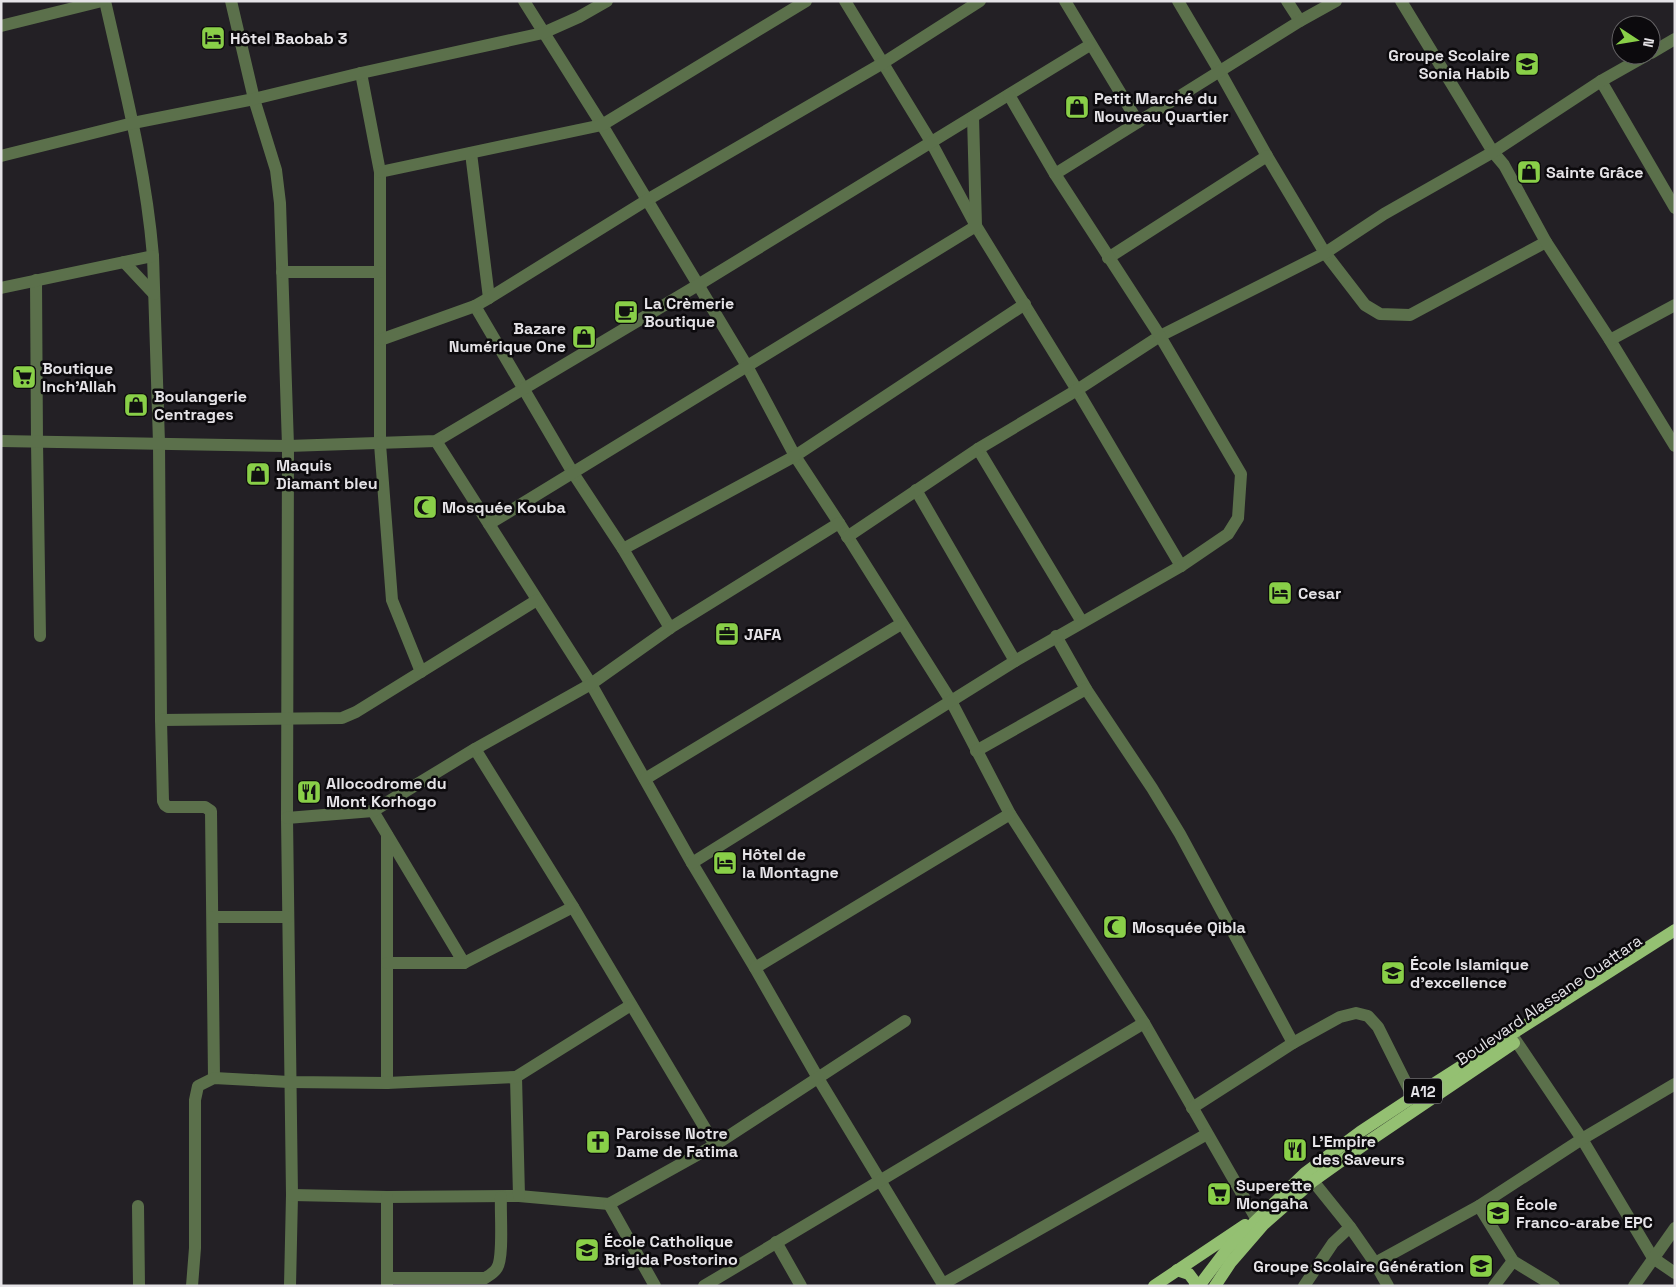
<svg xmlns="http://www.w3.org/2000/svg" width="1676" height="1287" viewBox="0 0 1676 1287" font-family="'Space Grotesk',sans-serif">
	<style>
		.lines { fill: none; stroke-linecap: round; stroke-linejoin: round }
		.minor { stroke: #5b704b; stroke-width: 12 }
		.major { stroke: #94c072; stroke-width: 12 }
		.labels { text-anchor: middle; dominant-baseline: central; stroke-width: 5; stroke-linejoin: round; paint-order: stroke }
		.shield { fill: #0c0a0d; stroke: #a4a2a6; stroke-width: 1 }
		.shield-label { font-size: 15px; font-weight: bold; fill: #e5e3e7 }
		.poi-label { font-size: 16px; font-weight: bold; fill: #e5e3e7; stroke: #0c0a0d; text-anchor: start }
		.street-label { font-size: 16px; fill: #e5e3e7; stroke: #0c0a0d }
	</style>
	<rect width="100%" height="100%" fill="#232025"/>
	<g class="lines">
		<g class="minor">
			<path d="M105,1c19,84 41,169 48,255l6,187 2,277 2,81 2,4 3,2h37l6,4 3,267"/>
			<path d="M231,1l23,98 22,71 4,33 8,243 -1,372 5,377 -2,91"/>
			<path d="M524,1l78,124 145,241 48,90 44,67 112,178 59,113 134,209 113,197"/>
			<path d="M845,1l86,141 45,84 101,164 104,176"/>
			<path d="M1065,1l73,121"/>
			<path d="M1178,1l42,71 47,84 58,97 40,52 15,9 30,1 136,-73"/>
			<path d="M1287,1l13,20"/>
			<path d="M1401,1l92,151 11,13 42,77 64,98 65,106"/>
			<path d="M1,26l101,-25"/>
			<path d="M1651,53l24,-14"/>
			<path d="M361,73l19,99v272l12,156 29,72"/>
			<path d="M1601,81l74,127"/>
			<path d="M471,153l18,145"/>
			<path d="M1,156l132,-33 121,-24 107,-26 182,-40 36,-16 28,-16"/>
			<path d="M380,172l222,-47 204,-124"/>
			<path d="M1055,174l245,-153 36,-20"/>
			<path d="M1108,258l159,-102"/>
			<path d="M124,262l30,32"/>
			<path d="M282,272h98"/>
			<path d="M36,280l1,162 3,194"/>
			<path d="M1,288l152,-32"/>
			<path d="M475,306l98,167 50,76 47,79"/>
			<path d="M380,340l95,-34 14,-8 158,-98 236,-137 97,-62"/>
			<path d="M1610,340l65,-35"/>
			<path d="M1,441l287,5 148,-5 262,-156 392,-240"/>
			<path d="M436,441l155,243 101,179 63,105 63,110 126,208"/>
			<path d="M978,449l104,173"/>
			<path d="M916,490l99,171"/>
			<path d="M489,524l487,-298 -3,-109"/>
			<path d="M847,537l131,-88 99,-59 83,-54 165,-83 59,-39 109,-62 108,-71 46,-26"/>
			<path d="M623,549l172,-93 230,-152"/>
			<path d="M1056,636l30,53 66,99 28,46 113,209"/>
			<path d="M161,720l181,-2 14,-6 181,-112"/>
			<path d="M475,749l98,158 142,238"/>
			<path d="M976,751l110,-62"/>
			<path d="M645,779l256,-155"/>
			<path d="M373,811l91,152"/>
			<path d="M287,818l86,-7 102,-62 116,-65 79,-56 169,-105"/>
			<path d="M387,835v248"/>
			<path d="M692,863l323,-202 166,-95 47,-32 10,-16 3,-44 -81,-138 -105,-162 -46,-79"/>
			<path d="M213,917h75"/>
			<path d="M387,963h77l109,-56"/>
			<path d="M755,968l255,-154"/>
			<path d="M1512,1035l70,104 71,119 22,15"/>
			<path d="M1192,1108l101,-65 47,-26 16,-4 12,3 10,11 35,70"/>
			<path d="M1313,1181l37,46 25,36 13,23"/>
			<path d="M292,1195l95,2 132,-1 90,8 106,-59 190,-124"/>
			<path d="M519,1196l-3,-119 115,-72"/>
			<path d="M609,1204l46,82"/>
			<path d="M138,1206l1,80"/>
			<path d="M1479,1206l34,55 41,25"/>
			<path d="M776,1242l25,44"/>
			<path d="M1375,1263l104,-57 103,-67 93,-55"/>
			<path d="M387,1278h98c5,-3 9,-5 12,-10 7,-11 3,-56 4,-71"/>
			<path d="M943,1284l264,-150"/>
			<path d="M192,1286l3,-38v-148l3,-14 16,-8 75,4 98,1 129,-6"/>
			<path d="M387,1286v-89"/>
			<path d="M704,1286l440,-263"/>
			<path d="M1304,1286l29,-43 17,-16"/>
			<path d="M1494,1286l19,-25"/>
			<path d="M1634,1286l41,-58"/>
		</g>
		<g class="major">
			<path d="M1177,1270l12,4 6,8v4"/>
			<path d="M1154,1286l91,-61"/>
			<path d="M1199,1286l28,-37 78,-76 55,-41 53,-35 262,-167"/>
			<path d="M1215,1286l16,-24 32,-37 50,-44 59,-42 142,-96"/>
		</g>
	</g>
	<defs>
		<symbol id="hotel-square" viewBox="-11 -11 22 22"><rect x="-9" y="-9" width="18" height="18" rx="4" fill="#89cf48" stroke="#0c0a0d"/><path d="M-6-4.5h1.5V1H6V5H4.5V3h-9V5H-6ZM-4 0a1.8 1.8 0 1 1 3.6 0ZM.5 0V-2.5h3Q6-2.5 6 0Z" fill="#111"/></symbol>
		<symbol id="school-square" viewBox="-11 -11 22 22"><rect x="-9" y="-9" width="18" height="18" rx="4" fill="#89cf48" stroke="#0c0a0d"/><path d="M0-5L7-2L0 1L-7-2ZM-4 1L0 2.5L4 1V4Q0 6-4 4Z" fill="#111"/></symbol>
		<symbol id="shop-square" viewBox="-11 -11 22 22"><rect x="-9" y="-9" width="18" height="18" rx="4" fill="#89cf48" stroke="#0c0a0d"/><path d="M-5-2.5h2.3a2.7 3.5 0 0 1 5.4 0H5L5.5 6h-11ZM-1.5-2.5h3a1.5 2.3 0 0 0-3 0Z" fill="#111"/></symbol>
		<symbol id="cafe-square" viewBox="-11 -11 22 22"><rect x="-9" y="-9" width="18" height="18" rx="4" fill="#89cf48" stroke="#0c0a0d"/><path d="M-5.5-4.5H6V0H3Q3 3.5 0 3.5H-2.5Q-5.5 3.5-5.5 0ZM3-3.2v2h1.7v-2ZM-6 4.5H4V6H-6Z" fill="#111"/></symbol>
		<symbol id="supermarket-square" viewBox="-11 -11 22 22"><rect x="-9" y="-9" width="18" height="18" rx="4" fill="#89cf48" stroke="#0c0a0d"/><path d="M-6-5.5h2.5l.6 2H6L4.5 2H-2.5L-4.4-4H-6ZM-1.5 3.2a1.3 1.3 0 1 0 .1 0ZM3 3.2a1.3 1.3 0 1 0 .1 0Z" fill="#111"/></symbol>
		<symbol id="mosque-square" viewBox="-11 -11 22 22"><rect x="-9" y="-9" width="18" height="18" rx="4" fill="#89cf48" stroke="#0c0a0d"/><path d="M3.5-4.9A6 6 0 1 0 3.5 4.9A5 5 0 1 1 3.5-4.9Z" fill="#111"/></symbol>
		<symbol id="office-square" viewBox="-11 -11 22 22"><rect x="-9" y="-9" width="18" height="18" rx="4" fill="#89cf48" stroke="#0c0a0d"/><path d="M-6-3h4V-5.5h4V-3h4V5H-6ZM-1-4.5V-3h2v-1.5ZM-6 0V1H6V0Z" fill="#111"/></symbol>
		<symbol id="restaurant-square" viewBox="-11 -11 22 22"><rect x="-9" y="-9" width="18" height="18" rx="4" fill="#89cf48" stroke="#0c0a0d"/><path d="M-5-6h1v4h1v-4h1v4h1v-4h1v5L-1.5 .5V6h-2V.5L-5-1ZM5-6V6H3V1.5H1.5Q1.5-4 5-6Z" fill="#111"/></symbol>
		<symbol id="church-square" viewBox="-11 -11 22 22"><rect x="-9" y="-9" width="18" height="18" rx="4" fill="#89cf48" stroke="#0c0a0d"/><path d="M-1.2-6h2.4v3.5h3.3v2.4h-3.3V6h-2.4V-.1h-3.3v-2.4h3.3Z" fill="#111"/></symbol>
	</defs>
	<g fill-rule="evenodd">
		<use href="#hotel-square" x="199" y="24" width="28" height="28"/>
		<use href="#school-square" x="1513" y="50" width="28" height="28"/>
		<use href="#shop-square" x="1063" y="93" width="28" height="28"/>
		<use href="#shop-square" x="1515" y="158" width="28" height="28"/>
		<use href="#cafe-square" x="612" y="298" width="28" height="28"/>
		<use href="#shop-square" x="570" y="323" width="28" height="28"/>
		<use href="#supermarket-square" x="10" y="363" width="28" height="28"/>
		<use href="#shop-square" x="122" y="391" width="28" height="28"/>
		<use href="#shop-square" x="244" y="460" width="28" height="28"/>
		<use href="#mosque-square" x="411" y="493" width="28" height="28"/>
		<use href="#hotel-square" x="1266" y="579" width="28" height="28"/>
		<use href="#office-square" x="713" y="620" width="28" height="28"/>
		<use href="#restaurant-square" x="295" y="778" width="28" height="28"/>
		<use href="#hotel-square" x="711" y="849" width="28" height="28"/>
		<use href="#mosque-square" x="1101" y="913" width="28" height="28"/>
		<use href="#school-square" x="1379" y="959" width="28" height="28"/>
		<use href="#church-square" x="584" y="1128" width="28" height="28"/>
		<use href="#restaurant-square" x="1281" y="1136" width="28" height="28"/>
		<use href="#supermarket-square" x="1205" y="1180" width="28" height="28"/>
		<use href="#school-square" x="1484" y="1199" width="28" height="28"/>
		<use href="#school-square" x="573" y="1236" width="28" height="28"/>
		<use href="#school-square" x="1467" y="1252" width="28" height="28"/>
	</g>
	<g class="labels">
		<rect class="shield" x="1404" y="1078.5" width="38" height="25" rx="4"/>
		<g class="shield-label">
			<text x="1423" y="1091">A12</text>
		</g>
		<g class="poi-label">
			<text x="230" y="38">Hôtel Baobab 3</text>
			<text x="1510" y="55" text-anchor="end">Groupe Scolaire<tspan x="1510" dy="18">Sonia Habib</tspan></text>
			<text x="1094" y="98">Petit Marché du<tspan x="1094" dy="18">Nouveau Quartier</tspan></text>
			<text x="1546" y="172">Sainte Grâce</text>
			<text x="644" y="303">La Crèmerie<tspan x="644" dy="18">Boutique</tspan></text>
			<text x="566" y="328" text-anchor="end">Bazare<tspan x="566" dy="18">Numérique One</tspan></text>
			<text x="42" y="368">Boutique<tspan x="42" dy="18">Inch'Allah</tspan></text>
			<text x="154" y="396">Boulangerie<tspan x="154" dy="18">Centrages</tspan></text>
			<text x="276" y="465">Maquis<tspan x="276" dy="18">Diamant bleu</tspan></text>
			<text x="442" y="507">Mosquée Kouba</text>
			<text x="1298" y="593">Cesar</text>
			<text x="744" y="634">JAFA</text>
			<text x="326" y="783">Allocodrome du<tspan x="326" dy="18">Mont Korhogo</tspan></text>
			<text x="742" y="854">Hôtel de<tspan x="742" dy="18">la Montagne</tspan></text>
			<text x="1132" y="927">Mosquée Qibla</text>
			<text x="1410" y="964">École Islamique<tspan x="1410" dy="18">d'excellence</tspan></text>
			<text x="616" y="1133">Paroisse Notre<tspan x="616" dy="18">Dame de Fatima</tspan></text>
			<text x="1312" y="1141">L'Empire<tspan x="1312" dy="18">des Saveurs</tspan></text>
			<text x="1236" y="1185">Superette<tspan x="1236" dy="18">Mongaha</tspan></text>
			<text x="1516" y="1204">École<tspan x="1516" dy="18">Franco-arabe EPC</tspan></text>
			<text x="604" y="1241">École Catholique<tspan x="604" dy="18">Brigida Postorino</tspan></text>
			<text x="1464" y="1266" text-anchor="end">Groupe Scolaire Génération</text>
		</g>
		<g class="street-label">
			<text transform="translate(1549 1000) rotate(-34)">Boulevard Alassane Ouattara</text>
		</g>
	</g>
	<rect width="1676" height="1287" fill="none" stroke="#e5e3e7" stroke-width="5"/>
	<g transform="translate(1636 40) rotate(102)"><circle r="24" fill="#0c0a0d" stroke="#636164"/>
	<path d="M0-4L9 19L0 12L-9 19Z" fill="#89cf48"/>
	<text y="-8" font-size="14" font-weight="bold" text-anchor="middle" fill="#e5e3e7">N</text>
	</g>
</svg>
